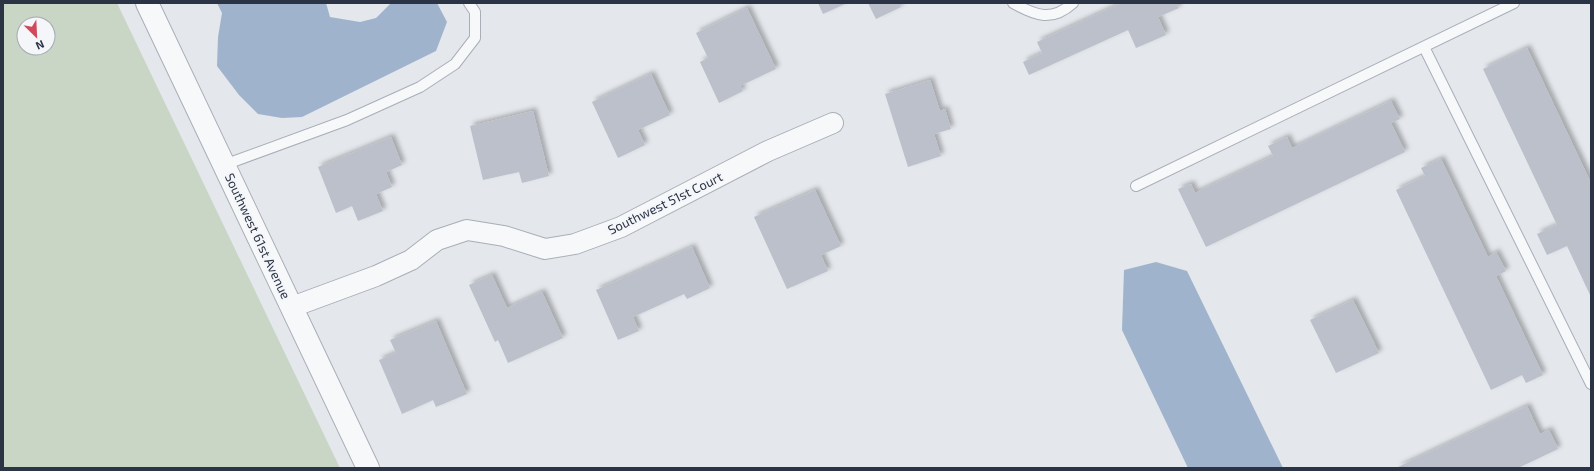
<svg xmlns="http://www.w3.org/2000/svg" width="1594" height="471" viewBox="0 0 1594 471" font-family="'Exo 2',sans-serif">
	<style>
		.green { fill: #c9d6c5; fill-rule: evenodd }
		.water { fill: #9fb4cc }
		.building { fill: #bbc0ca; filter: url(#shadow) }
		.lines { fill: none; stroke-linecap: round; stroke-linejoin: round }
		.service-casing { stroke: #a9aeb7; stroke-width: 12 }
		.minor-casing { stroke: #a9aeb7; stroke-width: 22 }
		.tertiary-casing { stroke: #a9aeb7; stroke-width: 24 }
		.service { stroke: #f7f8fa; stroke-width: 10 }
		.minor { stroke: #f7f8fa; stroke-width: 20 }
		.tertiary { stroke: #f7f8fa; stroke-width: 22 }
		.labels { text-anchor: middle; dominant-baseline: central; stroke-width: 4; stroke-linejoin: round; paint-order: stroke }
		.street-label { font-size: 13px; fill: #2b3445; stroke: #f4f6f9 }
	</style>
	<defs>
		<filter id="shadow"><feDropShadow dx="3.5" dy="-3.5" stdDeviation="2" flood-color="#0004"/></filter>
	</defs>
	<rect width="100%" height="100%" fill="#e4e7ec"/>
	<path class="green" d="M3,3h114l223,465h-337zM24,24h24v24h-24z"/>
	<g class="water">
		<path d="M217,3h109l4,14 30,5 16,-4 15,-15h46l10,19 -11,29 -134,66 -20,1 -24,-4 -19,-19 -22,-29 1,-29 4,-24z"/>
		<path d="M1156,262l31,9 96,197h-95l-66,-138 2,-60z"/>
	</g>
	<g class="building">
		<path d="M818,3h29l-24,11z"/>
		<path d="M868,3h31l2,4 -25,12z"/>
		<path d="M1122,3h54l3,5 -21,9 8,18 -30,13 -8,-18 -99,45 -6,-13 19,-9 -5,-11z"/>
		<path d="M747,8l29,61 -36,17 3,5 -24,12 -19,-41 8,-4 -12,-25z"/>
		<path d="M1527,48l64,135v114l-24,-51 -20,9 -10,-21 20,-9 -74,-156z"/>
		<path d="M651,74l19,41 -32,15 7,15 -27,13 -26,-56z"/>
		<path d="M930,80l10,31 5,-2 6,20 -17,5 7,22 -33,11 -23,-73z"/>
		<path d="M1391,101l9,18 -9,4 14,29 -199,95 -28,-58 13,-5 4,9 78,-37 -5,-10 19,-9 5,11z"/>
		<path d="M533,111l16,65 -27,7 -3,-11 -36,8 -13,-54z"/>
		<path d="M391,137l11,28 -16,7 6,15 -16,7 7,17 -25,10 -6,-15 -16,7 -18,-46z"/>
		<path d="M1441,159l47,98 8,-5 10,19 -10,5 47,99 -17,8 -4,-8 -31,15 -95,-200 29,-14 -4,-8z"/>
		<path d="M815,190l26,56 -20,9 7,16 -41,18 -33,-72z"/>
		<path d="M692,247l18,41 -23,11 -3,-5 -51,23 6,14 -21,9 -22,-50z"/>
		<path d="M492,275l15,33 35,-16 21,46 -55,25 -10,-23 -3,2 -26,-57z"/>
		<path d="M1353,300l26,53 -43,20 -26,-53z"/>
		<path d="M436,321l31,73 -31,13 -3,-7 -31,14 -23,-54 17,-7 -6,-13z"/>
		<path d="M1527,406l13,28 9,-4 9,19 -40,19h-122z"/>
	</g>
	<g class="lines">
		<defs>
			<g id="service">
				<path d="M1013,3c23,13 39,19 60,0"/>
				<path d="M1424,47l167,337"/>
				<path d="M224,165l123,-45 73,-33 35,-23 20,-26v-26l-6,-9"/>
				<path d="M1136,186l378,-183"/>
			</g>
			<path id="minor" d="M292,307l84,-31 35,-16 26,-20 30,-10 37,6 41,13 30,-5 46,-17 147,-76 65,-28"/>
			<path id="tertiary" d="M147,3l221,465"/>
		</defs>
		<use href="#service" class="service-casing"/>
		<use href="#minor" class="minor-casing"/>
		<use href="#tertiary" class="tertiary-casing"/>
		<use href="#service" class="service"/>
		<use href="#minor" class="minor"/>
		<use href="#tertiary" class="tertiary"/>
	</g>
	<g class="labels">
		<g class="street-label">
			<text transform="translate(665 203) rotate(-26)">Southwest 51st Court</text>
			<text transform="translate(258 236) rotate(65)">Southwest 61st Avenue</text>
		</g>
	</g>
	<rect width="1594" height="471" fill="none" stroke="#2b3445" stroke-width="8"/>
	<g transform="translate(36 36) rotate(156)"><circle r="19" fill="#f4f6f9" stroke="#a4a8b1"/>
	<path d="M0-3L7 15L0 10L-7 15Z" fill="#d1495b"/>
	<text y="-6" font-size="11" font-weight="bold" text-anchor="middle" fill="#2b3445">N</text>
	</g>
</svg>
